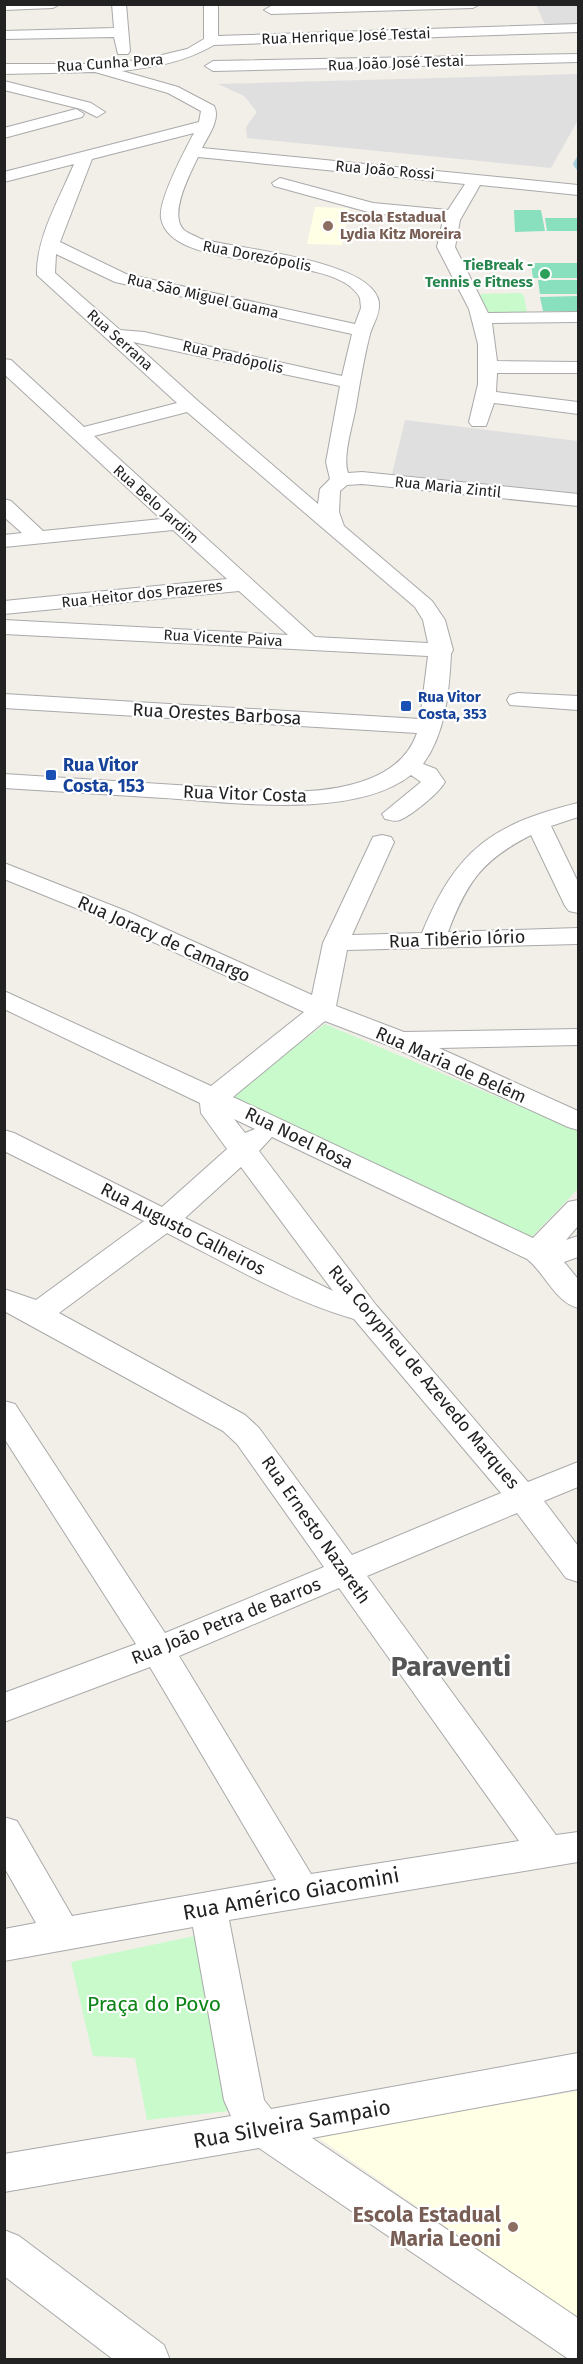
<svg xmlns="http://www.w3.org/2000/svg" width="583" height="2364" viewBox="0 0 583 2364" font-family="'Fira Sans',sans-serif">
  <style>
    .residential { fill: #e0dfdf }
    .education { fill: #ffffe5 }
    .park { fill: #c8facc }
    .pitch { fill: #88e0be }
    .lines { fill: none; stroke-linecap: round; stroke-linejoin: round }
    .stream { stroke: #aad3df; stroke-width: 4 }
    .minor-casing { stroke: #a9a9a9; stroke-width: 2 }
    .minor { fill: #fff; fill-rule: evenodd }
    .education-dot { fill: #8d6e63; stroke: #fff; stroke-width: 2 }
    .leisure-dot { fill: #2e9e5b; stroke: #fff; stroke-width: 2 }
    .transit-dot { fill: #1a4fb4; stroke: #fff; stroke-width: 2 }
    .labels { text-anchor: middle; stroke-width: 4.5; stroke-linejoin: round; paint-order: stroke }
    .far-street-label { font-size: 15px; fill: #222; stroke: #fff }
    .far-education-label { font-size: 15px; font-weight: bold; fill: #785e54; stroke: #fff; text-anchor: start }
    .far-leisure-label { font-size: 15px; font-weight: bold; fill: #27864d; stroke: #fff; text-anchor: end }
    .far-transit-label { font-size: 15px; font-weight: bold; fill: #164399; stroke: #fff; text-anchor: start }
    .street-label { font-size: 18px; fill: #222; stroke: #fff }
    .transit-label { font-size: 18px; font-weight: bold; fill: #164399; stroke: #fff; text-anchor: start }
    .near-street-label { font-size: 21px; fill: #222; stroke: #fff }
    .near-park-label { font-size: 21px; fill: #0c8416; stroke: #fff }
    .near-education-label { font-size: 21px; font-weight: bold; fill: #785e54; stroke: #fff; text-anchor: end }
    .near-district-label { font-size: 28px; font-weight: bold; fill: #555; stroke: #fff }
  </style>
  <rect width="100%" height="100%" fill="#f2efe9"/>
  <g class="residential">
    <polygon points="536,5 578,5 578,30 548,31"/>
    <polygon points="578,74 578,120 551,168 247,138 246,127 257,112 244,96 218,84"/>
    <polygon points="405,420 578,441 578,493 392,474"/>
  </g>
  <g class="education">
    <polygon points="315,207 349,208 342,245 307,244"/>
    <polygon points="578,2091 578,2319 316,2136"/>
  </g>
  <g class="park">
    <polygon points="521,293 524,296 527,312 490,313 480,301 481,294"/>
    <polygon points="325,1024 578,1131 578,1189 525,1244 227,1098"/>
    <polygon points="199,1935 238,2110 147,2120 135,2058 93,2056 71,1962"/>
  </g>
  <g class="pitch">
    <polygon points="514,210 541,210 545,231 515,232"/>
    <polygon points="545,218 578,218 578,231 547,231"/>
    <polygon points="531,263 578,263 578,278 533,278"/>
    <polygon points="538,280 578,280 578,294 540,294"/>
    <polygon points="578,296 578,311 543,311 540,297"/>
  </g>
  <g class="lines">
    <polyline class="stream" points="578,159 575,164 578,168"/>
    <defs>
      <g id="minor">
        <polygon points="4,4 60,4 53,8 4,10"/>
        <polygon points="112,4 126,4 130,51 128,54 118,54 114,37 4,39 4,31 114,28"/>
        <path d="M 204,4 L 218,4 L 218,36 L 578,24 L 578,32 L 214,45 C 185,62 155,67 122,71 L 178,87 L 214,106 C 221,119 208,136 202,148 L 578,185 L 578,195 L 480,185 L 460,220 L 455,247 L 488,313 L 578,312 L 578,322 L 492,323 L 497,361 L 578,362 L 578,373 L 497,373 L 496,392 L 578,402 L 578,414 L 494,403 L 486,426 L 472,426 L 469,422 L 478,384 L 478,344 L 469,309 L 437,247 L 443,220 L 372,213 L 274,186 L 272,183 L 280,178 L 373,203 L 448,210 L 465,184 L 198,157 C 190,174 168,215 184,230 C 189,234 196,236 201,239 C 237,249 375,260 379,303 C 380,314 373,324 370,334 C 364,357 360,382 356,406 C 353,424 342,457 348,473 L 362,472 L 578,494 L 578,506 L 362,484 L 347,485 L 340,491 L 339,512 L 344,526 L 432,601 L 445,620 L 453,650 L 451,654 C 449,691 446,733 423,764 L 436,769 L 445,782 C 439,793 412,815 400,820 C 395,822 391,820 385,819 L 382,814 L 421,782 L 411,775 C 353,820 233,802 164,798 C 111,795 58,791 4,788 L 4,774 C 67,778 130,782 192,786 C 249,789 315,800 369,779 C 392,770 409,756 417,733 L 4,708 L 4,694 L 420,719 L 428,656 L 4,634 L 4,620 L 288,635 L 239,591 L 4,614 L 4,601 L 227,579 L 173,530 L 4,547 L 4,535 L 22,533 L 4,517 L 4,499 L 11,501 L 43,531 L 161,519 L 4,374 L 4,359 L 11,360 L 84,427 L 177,403 L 37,275 C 36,237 60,198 74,164 L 4,182 L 4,172 L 199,122 L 201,111 L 168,93 L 95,72 L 4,74 L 4,64 L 83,64 L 141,60 L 187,49 L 204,39 ZM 194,133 C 185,150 158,200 161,218 C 171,276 336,249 360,298 L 361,308 L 355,324 L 126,274 L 60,242 L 92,159 ZM 56,254 L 115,282 L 352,334 L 342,376 L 144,332 L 120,330 L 55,273 ZM 133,342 L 340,386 L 326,462 L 330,479 L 320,489 L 318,504 L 198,401 ZM 187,412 L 415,607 L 423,620 L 428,643 L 315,637 L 94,436 Z"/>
        <polygon points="312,4 480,4 473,8 271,14 264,10 271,6"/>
        <polygon points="578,54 578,62 213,71 205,66 213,61"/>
        <polygon points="4,81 91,103 105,112 97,117 81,109 4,90"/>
        <polygon points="76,109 84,114 82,117 4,138 4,128"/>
        <polygon points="518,693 578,696 578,710 510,705 507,700 510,695"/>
        <path d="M 578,803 L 578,817 L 551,826 L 578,882 L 578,913 L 569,911 L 565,906 L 531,835 C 482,860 467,882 448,932 L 578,928 L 578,944 L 347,950 L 336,1006 L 404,1032 L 578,1029 L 578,1045 L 439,1048 L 578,1111 L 578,1130 L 568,1127 L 390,1046 L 325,1021 L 233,1097 L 533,1238 L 568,1202 L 578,1200 L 578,1226 L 566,1240 L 578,1236 L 578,1257 L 564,1262 L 578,1279 L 578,1308 C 555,1302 545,1273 527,1259 L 272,1137 L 259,1151 L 376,1305 L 528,1482 L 578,1462 L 578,1487 L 544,1501 L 578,1546 L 578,1582 L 566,1578 L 517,1513 L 367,1576 L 556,1835 L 578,1832 L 578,1862 L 229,1920 L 264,2100 L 271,2109 L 578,2053 L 578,2089 L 312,2138 L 578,2318 L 578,2360 L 570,2360 L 259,2148 L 4,2192 L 4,2154 L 231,2116 L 224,2100 L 193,1927 L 4,1961 L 4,1929 L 36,1923 L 4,1867 L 4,1817 L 17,1821 L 72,1916 L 276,1880 L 150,1667 L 4,1722 L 4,1693 L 136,1644 L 4,1438 L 4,1401 L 15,1404 L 165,1633 L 324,1567 L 237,1444 L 223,1431 L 4,1311 L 4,1289 L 36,1300 L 144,1221 L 4,1151 L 4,1130 L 14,1133 L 162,1207 L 227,1149 L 201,1113 L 200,1103 L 4,1009 L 4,991 L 211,1086 L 304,1012 L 108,921 L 4,879 L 4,863 L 126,911 L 312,995 L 323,943 L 373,837 L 382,835 L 391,837 L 394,842 L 352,935 L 422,933 C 456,850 492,824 578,803 ZM 234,1119 L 255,1129 L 245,1133 ZM 241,1167 L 333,1291 L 185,1218 ZM 167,1233 C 228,1264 288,1300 354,1319 L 501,1493 L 352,1555 L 259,1428 L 245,1415 L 59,1313 ZM 339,1588 L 519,1841 L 311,1874 L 179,1656 Z"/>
        <polygon points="4,2230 19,2236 164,2345 170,2360 114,2360 4,2276"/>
      </g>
    </defs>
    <use href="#minor" class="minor-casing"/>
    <use href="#minor" class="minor"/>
  </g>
  <g class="education-dot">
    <circle cx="328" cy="226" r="6"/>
    <circle cx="513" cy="2227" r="6"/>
  </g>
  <circle class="leisure-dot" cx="545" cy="274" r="6"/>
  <g class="transit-dot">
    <rect x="400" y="700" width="12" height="12" rx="3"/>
    <rect x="45" y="769" width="12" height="12" rx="3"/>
  </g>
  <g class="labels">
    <g class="far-street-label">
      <text transform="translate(346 36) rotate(-2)" y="5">Rua Henrique José Testai</text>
      <text transform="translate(110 63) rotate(-4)" y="5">Rua Cunha Pora</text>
      <text transform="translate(396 63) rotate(-2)" y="5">Rua João José Testai</text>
      <text transform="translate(385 170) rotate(5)" y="5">Rua João Rossi</text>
      <text transform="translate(257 256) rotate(11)" y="5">Rua Dorezópolis</text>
      <text transform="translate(203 296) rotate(13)" y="5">Rua São Miguel Guama</text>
      <text transform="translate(120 340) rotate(42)" y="5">Rua Serrana</text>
      <text transform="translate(233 357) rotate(13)" y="5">Rua Pradópolis</text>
      <text transform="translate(448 487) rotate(6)" y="5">Rua Maria Zintil</text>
      <text transform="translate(156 504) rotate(42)" y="5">Rua Belo Jardim</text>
      <text transform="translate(142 594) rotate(-6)" y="5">Rua Heitor dos Prazeres</text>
      <text transform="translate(223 638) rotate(3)" y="5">Rua Vicente Paiva</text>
    </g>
    <g class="far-education-label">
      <text x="340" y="222">Escola Estadual<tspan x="340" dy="17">Lydia Kitz Moreira</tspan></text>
    </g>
    <g class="far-leisure-label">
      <text x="533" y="270">TieBreak -<tspan x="533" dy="17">Tennis e Fitness</tspan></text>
    </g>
    <g class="far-transit-label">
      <text x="418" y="702">Rua Vitor<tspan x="418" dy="17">Costa, 353</tspan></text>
    </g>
    <g class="street-label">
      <text transform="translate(217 714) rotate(3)" y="6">Rua Orestes Barbosa</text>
      <text transform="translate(245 794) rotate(2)" y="6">Rua Vitor Costa</text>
      <text transform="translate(164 939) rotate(24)" y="6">Rua Joracy de Camargo</text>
      <text transform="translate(457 939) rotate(-2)" y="6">Rua Tibério Iório</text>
      <text transform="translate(451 1065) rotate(24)" y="6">Rua Maria de Belém</text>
      <text transform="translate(299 1138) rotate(26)" y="6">Rua Noel Rosa</text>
      <text transform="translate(183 1229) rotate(27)" y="6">Rua Augusto Calheiros</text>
      <text transform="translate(424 1377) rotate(50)" y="6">Rua Corypheu de Azevedo Marques</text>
      <text transform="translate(316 1530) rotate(55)" y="6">Rua Ernesto Nazareth</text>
      <text transform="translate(226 1621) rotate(-22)" y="6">Rua João Petra de Barros</text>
    </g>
    <g class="transit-label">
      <text x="63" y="771">Rua Vitor<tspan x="63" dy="21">Costa, 153</tspan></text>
    </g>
    <g class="near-street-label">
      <text transform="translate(291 1894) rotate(-10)" y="7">Rua Américo Giacomini</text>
      <text transform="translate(292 2124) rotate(-10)" y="7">Rua Silveira Sampaio</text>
    </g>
    <g class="near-park-label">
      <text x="154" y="2011">Praça do Povo</text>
    </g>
    <g class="near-education-label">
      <text x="501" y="2222">Escola Estadual<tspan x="501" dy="24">Maria Leoni</tspan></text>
    </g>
    <g class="near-district-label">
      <text x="451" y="1676">Paraventi</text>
    </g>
  </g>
  <rect width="583" height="2364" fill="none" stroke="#222222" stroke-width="12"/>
</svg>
